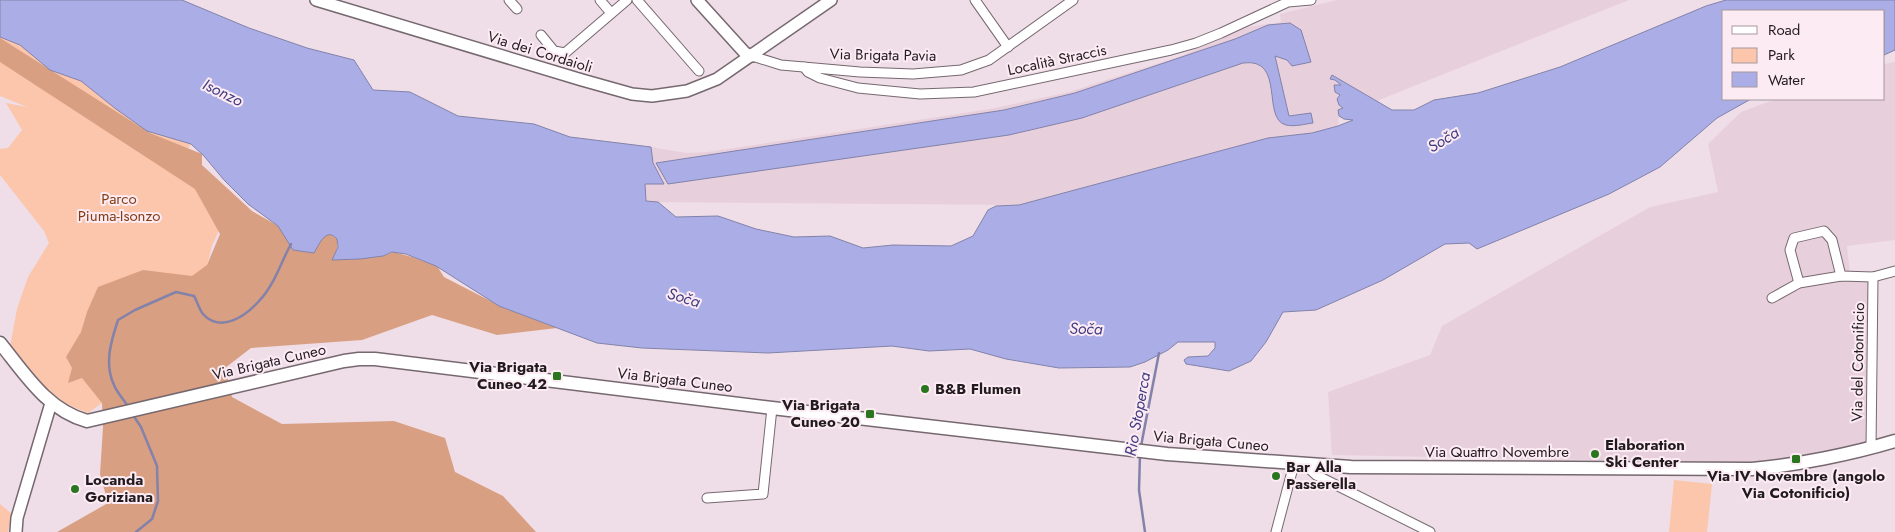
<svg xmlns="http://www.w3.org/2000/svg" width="1895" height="532" viewBox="0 0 1895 532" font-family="Jost,sans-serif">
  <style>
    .built { fill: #e8cfdc }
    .green { fill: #fbc6ac }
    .forest { fill: #d99f82 }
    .water { fill: #abaee6; stroke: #8282aa }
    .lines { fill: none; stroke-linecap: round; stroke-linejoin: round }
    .stream { stroke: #8282aa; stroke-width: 2.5 }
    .minor-casing { stroke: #76686f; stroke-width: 11 }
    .tertiary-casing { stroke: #76686f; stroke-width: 14 }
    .secondary-casing { stroke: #76686f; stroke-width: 15 }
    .minor { stroke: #fff; stroke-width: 9 }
    .tertiary { stroke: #fff; stroke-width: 11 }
    .secondary { stroke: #fff; stroke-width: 12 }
    .poi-dot { fill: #29761e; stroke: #fdebf4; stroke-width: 2 }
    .labels { text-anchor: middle; stroke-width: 4; stroke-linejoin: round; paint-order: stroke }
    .street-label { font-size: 15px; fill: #211b1e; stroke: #fdebf4 }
    .park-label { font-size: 15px; fill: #843d13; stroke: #fdebf4 }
    .poi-label { font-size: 15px; font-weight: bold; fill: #211b1e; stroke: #fdebf4; text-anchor: start }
    .water-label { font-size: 16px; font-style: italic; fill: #3f3d80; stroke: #fdebf4 }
  </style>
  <rect width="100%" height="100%" fill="#efdee7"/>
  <g class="built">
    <polygon points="1337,0 1629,0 1339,116 1338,126 1312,133 1268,138 1019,205 646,202 645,183 664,184 653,163 651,147 686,153 708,152 990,109 1069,92 1181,56 1248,27 1281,22 1280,14"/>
    <polygon points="1895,62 1895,240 1847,246 1850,273 1870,273 1870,444 1753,463 1332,455 1328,392 1430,355 1442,326 1650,207 1718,192 1708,144 1741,112 1776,99 1884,99 1884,64"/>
  </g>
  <g class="green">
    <polygon points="0,37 20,45 50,70 81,80 116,109 147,131 191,144 187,151 219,230 212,246 204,277 95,373 102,403 88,413 66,404 43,386 10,347 17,309 28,277 49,243 44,231 0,175 0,149 8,148 22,130 6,103 27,107 0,96"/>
    <polygon points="1674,480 1712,484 1707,532 1669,532"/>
    <polygon points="0,504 12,514 8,532 0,532"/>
  </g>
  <polygon class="forest" points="0,38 150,133 202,154 202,165 252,211 280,227 293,250 314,253 324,235 330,234 337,239 337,248 333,260 360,259 383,256 394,252 412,257 437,266 444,277 504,308 557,328 497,335 432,315 362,340 251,348 225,368 232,397 282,424 394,421 445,438 455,472 503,496 536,532 57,532 108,503 100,474 103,427 102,403 82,378 68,383 72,368 66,357 81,332 87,312 98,287 143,270 192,276 207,265 220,234 195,189 0,62"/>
  <g class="water">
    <path d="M 0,0 L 182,0 L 249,28 L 307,48 L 354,60 L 373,90 L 410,92 L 458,116 L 534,124 L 570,137 L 651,147 L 653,163 L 664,184 L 645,184 L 646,201 L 658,202 L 676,217 L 718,216 L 756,229 L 794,237 L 830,236 L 863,248 L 893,245 L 951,246 L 973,236 L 988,210 L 996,206 L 1019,205 L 1268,138 L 1312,133 L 1338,126 L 1353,120 L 1344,119 L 1339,116 L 1338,110 L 1343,108 L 1339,105 L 1337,99 L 1340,95 L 1335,92 L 1334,85 L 1341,85 L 1335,80 L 1330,79 L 1332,75 L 1392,110 L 1414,110 L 1434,100 L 1478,93 L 1560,67 L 1706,6 L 1726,0 L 1895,0 L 1895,50 L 1884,55 L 1884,11 L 1724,11 L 1724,99 L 1751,99 L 1717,118 L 1660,167 L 1609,194 L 1477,249 L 1469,243 L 1445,244 L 1383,280 L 1316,310 L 1283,312 L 1266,342 L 1251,361 L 1229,371 L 1186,364 L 1184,360 L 1188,357 L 1208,356 L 1215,348 L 1215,342 L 1178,342 L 1168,350 L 1145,362 L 1130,367 L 1059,368 L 1006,359 L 970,349 L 929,351 L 892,346 L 768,353 L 642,348 L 597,343 L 499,306 L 436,266 L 406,254 L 392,252 L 383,256 L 360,259 L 332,260 L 338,247 L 337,239 C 326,227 320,243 314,253 L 293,250 L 278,226 L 248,204 L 224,180 L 204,156 L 191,144 L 147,131 L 116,109 L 81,81 L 50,70 L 20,45 L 0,37 Z"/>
    <path d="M 1290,23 L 1301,30 L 1311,62 L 1292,66 L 1287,60 L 1275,56 L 1289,116 L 1311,113 L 1313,123 C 1305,124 1295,127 1286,125 C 1261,119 1286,57 1243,63 L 1082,118 L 1009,135 L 668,184 L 656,163 L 1004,110 L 1075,93 L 1235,39 L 1268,25 Z"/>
  </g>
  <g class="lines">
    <g class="stream">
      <path d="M 129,408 C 125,401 117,393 114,385 C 104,364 111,341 118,320 L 135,310 L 176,292 L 194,296 C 197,301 199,309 203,314 C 220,333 245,317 259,301 C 274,286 281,262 291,244"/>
      <polyline points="133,415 141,427 157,466 158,501 152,519 136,532"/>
      <polyline points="1141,446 1159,353"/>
      <polyline points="1140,454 1139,490 1145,532"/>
    </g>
    <defs>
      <g id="minor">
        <polyline points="509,0 517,9"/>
        <polyline points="600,0 611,13"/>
        <polyline points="637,0 699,71"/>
        <polyline points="975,0 1008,47"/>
        <polyline points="541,35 554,51 565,53 627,0"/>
        <polyline points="752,56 781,65 860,72 913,74 961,70 989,60 1073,0"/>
        <polyline points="804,67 808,72 820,78 858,88 920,94 974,92 1171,50 1196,43 1221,33 1288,2 1311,0"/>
        <polyline points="1799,283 1790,250 1794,238 1824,231 1832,240 1841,276"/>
        <polyline points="1772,298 1799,283 1841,276 1873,277 1895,271"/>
        <polyline points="1871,448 1873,277"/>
        <polyline points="1305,465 1316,475 1430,532"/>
        <polyline points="707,498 763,494 772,408"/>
        <polyline points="1276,532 1294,464"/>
      </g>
      <g id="tertiary">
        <polyline points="316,0 582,80 632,94 652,96 687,91 717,79 831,0"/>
        <polyline points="697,0 745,53 752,56"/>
        <polyline points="16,532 17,518 51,403"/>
      </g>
      <path id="secondary" d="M 0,343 C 25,374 47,410 87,421 L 344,361 L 359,359 L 375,359 L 772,408 L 1167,454 L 1351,467 L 1752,469 C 1797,465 1852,454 1895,441"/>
    </defs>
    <use href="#minor" class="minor-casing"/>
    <use href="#tertiary" class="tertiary-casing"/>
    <use href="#secondary" class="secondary-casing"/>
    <use href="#minor" class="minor"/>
    <use href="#tertiary" class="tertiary"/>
    <use href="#secondary" class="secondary"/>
  </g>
  <g class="poi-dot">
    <rect x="552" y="371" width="10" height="10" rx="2.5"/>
    <circle cx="925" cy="389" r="5"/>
    <rect x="865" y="409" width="10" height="10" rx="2.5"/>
    <circle cx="1595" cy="454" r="5"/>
    <rect x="1791" y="454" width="10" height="10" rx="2.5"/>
    <circle cx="1276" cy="476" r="5"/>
    <circle cx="75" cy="489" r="5"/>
  </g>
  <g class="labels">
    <g class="street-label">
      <text transform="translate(540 52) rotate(17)" y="5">Via dei Cordaioli</text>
      <text transform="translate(883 55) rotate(1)" y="5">Via Brigata Pavia</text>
      <text transform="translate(1057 60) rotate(-12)" y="5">Località Straccis</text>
      <text transform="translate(269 362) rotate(-13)" y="5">Via Brigata Cuneo</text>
      <text transform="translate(1858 362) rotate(-89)" y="5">Via del Cotonificio</text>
      <text transform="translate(675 380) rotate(7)" y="5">Via Brigata Cuneo</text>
      <text transform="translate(1211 441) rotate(5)" y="5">Via Brigata Cuneo</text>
      <text x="1497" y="457">Via Quattro Novembre</text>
    </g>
    <g class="park-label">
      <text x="119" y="204">Parco<tspan x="119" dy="17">Piuma-Isonzo</tspan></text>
    </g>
    <g class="poi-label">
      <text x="547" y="372" text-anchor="end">Via Brigata<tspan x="547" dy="17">Cuneo 42</tspan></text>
      <text x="935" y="394">B&amp;B Flumen</text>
      <text x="860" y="410" text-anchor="end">Via Brigata<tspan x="860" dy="17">Cuneo 20</tspan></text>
      <text x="1605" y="450">Elaboration<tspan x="1605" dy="17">Ski Center</tspan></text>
      <text x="1286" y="472">Bar Alla<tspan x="1286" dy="17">Passerella</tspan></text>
      <text x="1796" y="481" text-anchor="middle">Via IV Novembre (angolo<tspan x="1796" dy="17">Via Cotonificio)</tspan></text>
      <text x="85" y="485">Locanda<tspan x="85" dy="17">Goriziana</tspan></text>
    </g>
    <g class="water-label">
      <text transform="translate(223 92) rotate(26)" y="6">Isonzo</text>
      <text transform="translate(1443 139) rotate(-32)" y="6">Soča</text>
      <text transform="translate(684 297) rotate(17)" y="6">Soča</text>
      <text transform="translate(1086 328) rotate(1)" y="6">Soča</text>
      <text transform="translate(1137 414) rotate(-80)" y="6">Rio Stoperca</text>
    </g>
  </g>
  <rect x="1722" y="10" width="162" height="90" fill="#fdebf4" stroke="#a5989e"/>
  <rect x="1732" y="26" width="25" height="8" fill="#ffffff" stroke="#a5989e"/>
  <text x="1768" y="35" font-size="15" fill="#211b1e">Road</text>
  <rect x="1732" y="48" width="25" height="15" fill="#fbc6ac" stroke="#a5989e"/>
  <text x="1768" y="60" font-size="15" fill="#211b1e">Park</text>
  <rect x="1732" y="72" width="25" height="15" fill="#abaee6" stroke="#a5989e"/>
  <text x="1768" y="85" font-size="15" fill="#211b1e">Water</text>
</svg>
